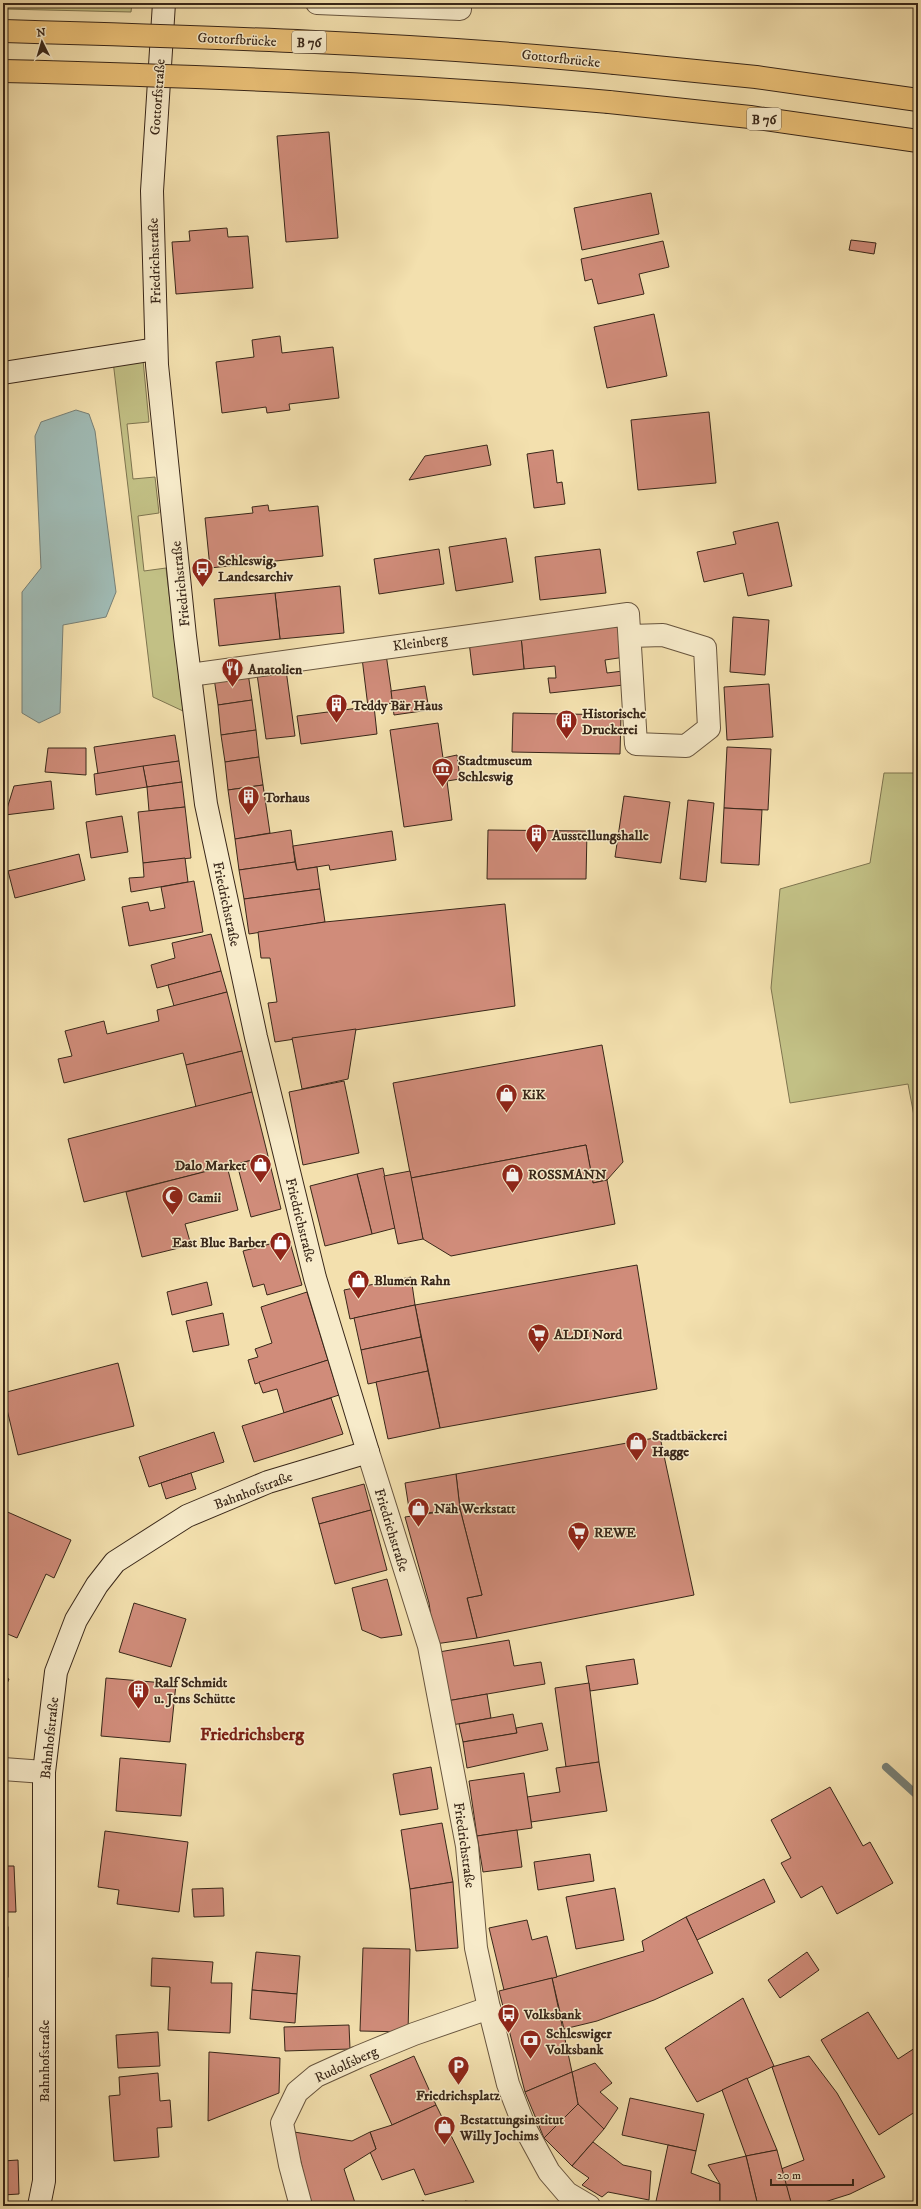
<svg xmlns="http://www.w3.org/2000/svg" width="921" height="2209" viewBox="0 0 921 2209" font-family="'IM FELL DW Pica',serif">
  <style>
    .green { fill: #c2c085; stroke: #7e744f }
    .water { fill: #a0bbb5; stroke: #778077 }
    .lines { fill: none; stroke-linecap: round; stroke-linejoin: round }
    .stream { stroke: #778077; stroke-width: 8 }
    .building { fill: #d08c7a; stroke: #392719 }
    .street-casing { stroke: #68553e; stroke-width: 24 }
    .secondary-casing { stroke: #392719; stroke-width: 24 }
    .highway-casing { stroke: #392719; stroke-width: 24 }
    .street { stroke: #f7ebca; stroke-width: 22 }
    .secondary { stroke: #f7ebca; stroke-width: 22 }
    .highway { stroke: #eac077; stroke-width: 22 }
    .highway-bridge-casing { stroke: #392719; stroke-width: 24; stroke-linecap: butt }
    .highway-bridge { stroke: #eac077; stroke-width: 22 }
    .labels { text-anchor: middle; stroke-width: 3; stroke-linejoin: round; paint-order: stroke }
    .shield { fill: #f7ebca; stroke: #72624e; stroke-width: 1 }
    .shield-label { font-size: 13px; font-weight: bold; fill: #392719 }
    .street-label { font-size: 14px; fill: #392719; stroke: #f7ebca }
    .poi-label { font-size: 14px; font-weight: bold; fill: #392719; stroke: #f7ebca; text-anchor: start }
    .district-label { font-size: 18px; font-weight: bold; fill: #7a1f14; stroke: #f7ebca }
  </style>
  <rect width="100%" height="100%" fill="#f3e0ae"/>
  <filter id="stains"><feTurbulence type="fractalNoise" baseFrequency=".005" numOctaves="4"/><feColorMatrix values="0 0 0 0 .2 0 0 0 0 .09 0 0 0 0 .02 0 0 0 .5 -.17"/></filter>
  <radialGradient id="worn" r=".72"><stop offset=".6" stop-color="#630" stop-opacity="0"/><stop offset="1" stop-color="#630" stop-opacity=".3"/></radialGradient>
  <g class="green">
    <polygon points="3,3 132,3 131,12 3,9"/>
    <polygon points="143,360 149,422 127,424 133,479 155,477 159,513 138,516 144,571 166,568 183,711 153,697 113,361"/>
    <polygon points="884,773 918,773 918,1137 908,1084 790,1103 771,988 780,889 870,863"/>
  </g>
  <polygon class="water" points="76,410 89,414 95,431 116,592 106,617 63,625 60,713 39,723 22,713 22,592 41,568 35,436 41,422"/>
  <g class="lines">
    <polyline class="stream" points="886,1767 918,1796"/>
  </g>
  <g class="building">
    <polygon points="329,132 338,238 286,242 277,136"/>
    <polygon points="651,193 659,234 582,250 574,208"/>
    <polygon points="227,228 228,237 248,236 253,288 176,294 172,242 190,241 189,231"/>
    <polygon points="851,240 876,243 874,254 849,250"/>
    <polygon points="663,241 669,267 639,274 644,294 598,304 592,279 585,281 581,259"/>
    <polygon points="654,314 667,376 607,388 594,327"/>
    <polygon points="280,336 282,353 333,347 339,398 289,404 290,410 267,413 266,407 222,413 216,362 254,357 252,340"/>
    <polygon points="709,412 716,483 638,490 631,420"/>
    <polygon points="487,445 491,465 409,480 425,456"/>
    <polygon points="553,450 557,483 562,482 565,504 534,508 527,454"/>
    <polygon points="268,505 269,511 318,506 323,556 210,568 205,518 253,513 252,507"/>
    <polygon points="778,522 792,586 748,596 743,573 704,582 697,552 736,544 733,532"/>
    <polygon points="506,538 513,582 456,591 449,547"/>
    <polygon points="439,549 444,584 379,594 374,559"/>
    <polygon points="600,549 606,593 540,600 535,557"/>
    <polygon points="340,586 344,633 280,639 275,593"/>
    <polygon points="275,593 280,639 219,646 214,599"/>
    <polygon points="733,617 769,620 765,675 730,672"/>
    <polygon points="622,625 625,657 605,660 607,673 623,671 624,685 550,693 548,678 556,678 555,666 524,669 521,636"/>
    <polygon points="521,636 524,669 473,675 469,642"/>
    <polygon points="386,654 393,703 368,707 362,658"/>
    <polygon points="286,670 295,736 266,739 257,674"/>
    <polygon points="248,673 252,700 218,705 214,678"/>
    <polygon points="769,684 773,737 727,740 724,687"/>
    <polygon points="425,686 429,710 394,715 391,691"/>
    <polygon points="252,700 256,730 221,735 218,705"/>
    <polygon points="374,706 377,734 301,744 297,716"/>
    <polygon points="513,713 621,715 620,754 512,752"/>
    <polygon points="438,723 443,758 457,755 460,779 447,781 452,820 404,827 390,730"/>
    <polygon points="256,730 259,757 225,762 221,735"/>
    <polygon points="175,735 179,761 98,774 94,747"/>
    <polygon points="727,747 771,749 768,810 724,808"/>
    <polygon points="48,748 86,748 86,775 45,772"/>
    <polygon points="259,757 263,785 228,790 225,762"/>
    <polygon points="179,761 182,782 147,787 143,766"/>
    <polygon points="143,766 147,787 96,795 94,774"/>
    <polygon points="51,781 54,809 5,815 14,786"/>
    <polygon points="182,782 185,807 149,811 147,787"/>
    <polygon points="263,785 270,833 235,839 228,790"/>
    <polygon points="624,796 670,802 661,863 615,857"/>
    <polygon points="688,800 714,803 706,882 680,879"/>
    <polygon points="185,807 191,858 143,863 138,812"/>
    <polygon points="724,808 762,810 759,865 721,863"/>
    <polygon points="122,816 128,852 91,858 86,822"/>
    <polygon points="291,830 295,862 239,870 235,839"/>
    <polygon points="488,830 587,831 586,879 487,879"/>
    <polygon points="392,831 396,860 330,870 329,865 297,870 293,846"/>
    <polygon points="79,854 85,880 15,898 8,871"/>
    <polygon points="185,858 188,882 131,892 129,878 144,877 143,863"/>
    <polygon points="295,862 297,870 317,867 320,889 244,899 239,870"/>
    <polygon points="194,881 203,932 129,946 122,907 148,902 150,911 165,908 161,887"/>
    <polygon points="320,889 325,922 249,934 244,899"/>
    <polygon points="505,904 515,1006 275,1042 268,1003 277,1002 270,958 261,958 258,932 325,922"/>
    <polygon points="211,934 221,971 157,988 151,965 175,958 172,943"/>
    <polygon points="221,971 227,992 174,1006 168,985"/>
    <polygon points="227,992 242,1051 186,1065 183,1053 64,1083 58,1059 72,1056 65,1031 104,1021 107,1034 159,1021 157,1010"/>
    <polygon points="356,1029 348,1079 302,1089 292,1038"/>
    <polygon points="602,1045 623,1162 607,1180 593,1183 586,1145 411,1178 393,1083"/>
    <polygon points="242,1051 252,1092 196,1107 186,1065"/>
    <polygon points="344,1081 359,1153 303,1165 289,1092"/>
    <polygon points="252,1092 268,1156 84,1202 68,1139"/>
    <polygon points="586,1145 593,1183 607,1180 615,1224 451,1256 423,1239 411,1178"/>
    <polygon points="268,1156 281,1209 251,1217 237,1164"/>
    <polygon points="227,1166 238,1210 185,1224 191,1245 142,1257 126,1192"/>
    <polygon points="383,1168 395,1228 372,1234 357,1174"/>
    <polygon points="410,1171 423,1239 398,1244 384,1176"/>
    <polygon points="357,1174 372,1234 325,1246 310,1186"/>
    <polygon points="289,1239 302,1285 267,1295 264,1284 253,1287 243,1251"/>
    <polygon points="637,1265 657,1389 440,1428 415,1305"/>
    <polygon points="411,1277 415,1305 350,1319 344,1290"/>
    <polygon points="207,1282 212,1305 172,1315 167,1292"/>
    <polygon points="307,1292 328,1360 255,1384 248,1360 258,1357 255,1349 272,1343 261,1307"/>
    <polygon points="415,1305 421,1337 361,1350 354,1318"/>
    <polygon points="223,1313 229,1345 193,1352 186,1321"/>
    <polygon points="421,1337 428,1371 368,1384 361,1350"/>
    <polygon points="328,1360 339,1395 284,1413 277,1389 263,1393 259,1382"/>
    <polygon points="118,1363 134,1426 18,1455 3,1393"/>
    <polygon points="428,1371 440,1428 388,1439 376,1382"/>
    <polygon points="331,1398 343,1434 254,1462 242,1426"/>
    <polygon points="214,1432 224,1462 149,1487 139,1457"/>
    <polygon points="660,1437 694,1595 477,1638 467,1598 482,1595 460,1509 456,1474"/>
    <polygon points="191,1473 196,1489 166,1499 161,1483"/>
    <polygon points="456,1474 460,1509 410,1515 405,1483"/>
    <polygon points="364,1484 371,1510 319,1524 312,1498"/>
    <polygon points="460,1509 482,1595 467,1598 477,1638 435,1644 429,1603 405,1517"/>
    <polygon points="3,1510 71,1540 54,1578 46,1574 17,1638 3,1632"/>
    <polygon points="371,1510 387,1570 335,1584 319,1524"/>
    <polygon points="387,1579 402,1635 381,1638 362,1630 352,1588"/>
    <polygon points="134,1603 186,1619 171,1667 119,1652"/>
    <polygon points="509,1640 514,1666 541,1662 545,1684 447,1701 439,1652"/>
    <polygon points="634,1659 638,1684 590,1691 586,1666"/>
    <polygon points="3,1677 9,1679 3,1693"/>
    <polygon points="106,1678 176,1684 170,1742 101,1736"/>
    <polygon points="589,1683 599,1762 566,1767 555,1688"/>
    <polygon points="487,1694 491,1718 452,1725 447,1701"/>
    <polygon points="513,1714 517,1733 463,1742 459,1724"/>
    <polygon points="542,1723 548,1750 467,1768 463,1742 517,1733 516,1728"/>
    <polygon points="120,1758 186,1764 181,1816 116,1811"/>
    <polygon points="599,1762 607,1811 531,1822 527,1797 560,1792 556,1768"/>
    <polygon points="431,1767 438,1809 400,1815 393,1774"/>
    <polygon points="524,1773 532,1828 477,1836 469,1781"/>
    <polygon points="830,1787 863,1846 870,1842 893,1883 837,1914 822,1886 801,1898 781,1863 791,1858 771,1820"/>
    <polygon points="442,1823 453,1882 410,1889 401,1830"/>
    <polygon points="517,1830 522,1867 483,1872 477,1836"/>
    <polygon points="105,1831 188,1842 179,1912 117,1904 119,1890 98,1887"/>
    <polygon points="590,1854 594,1881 538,1890 534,1862"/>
    <polygon points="3,1866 14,1866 16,1912 3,1912"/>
    <polygon points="764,1879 775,1902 697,1940 686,1917"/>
    <polygon points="453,1882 458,1948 416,1951 410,1889"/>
    <polygon points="223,1888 224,1916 194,1917 192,1889"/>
    <polygon points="615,1888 624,1940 576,1949 566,1897"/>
    <polygon points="686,1917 713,1973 654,2000 597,2021 564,2029 552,1978 644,1951 642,1941"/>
    <polygon points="527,1920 532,1940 547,1936 557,1977 504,1990 489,1928"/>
    <rect x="3" y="1927" width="5" height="50"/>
    <polygon points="363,1948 410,1949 408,2032 360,2031"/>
    <polygon points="256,1952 300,1956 297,1994 252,1990"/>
    <polygon points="807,1952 819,1970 780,1998 768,1980"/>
    <polygon points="152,1958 213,1962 211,1983 232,1983 230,2033 168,2030 170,1987 151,1986"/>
    <polygon points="552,1978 572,2072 525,2092 499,1991"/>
    <polygon points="252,1990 297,1994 295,2023 250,2019"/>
    <polygon points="743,1998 774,2066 697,2102 665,2048"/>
    <polygon points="868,2012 898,2059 918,2046 918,2110 879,2135 821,2040"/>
    <polygon points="349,2025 350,2049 285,2051 284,2027"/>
    <polygon points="158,2032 160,2066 118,2068 116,2035"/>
    <polygon points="209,2052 280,2058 279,2093 208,2121"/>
    <polygon points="414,2056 436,2105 392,2125 370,2075"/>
    <polygon points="809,2056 837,2093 885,2177 850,2194 812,2206 792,2206 781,2169 804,2160 772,2067"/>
    <polygon points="595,2063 612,2083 600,2092 618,2108 604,2129 578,2104 572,2072"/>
    <polygon points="572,2072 578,2104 544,2138 525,2092"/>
    <polygon points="158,2073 160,2101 170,2100 172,2127 157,2128 159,2157 114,2161 109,2096 120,2095 119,2077"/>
    <polygon points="747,2078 777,2150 746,2156 722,2090"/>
    <polygon points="630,2098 704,2114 696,2151 622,2135"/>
    <polygon points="578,2104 604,2129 572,2166 544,2138"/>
    <polygon points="436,2105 474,2182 425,2195 414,2169 382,2180 370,2152 376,2149 370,2132 392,2125"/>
    <polygon points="294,2132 352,2141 370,2132 376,2149 344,2169 356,2206 311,2206"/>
    <polygon points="593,2142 623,2165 651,2171 649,2200 608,2192 602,2197 582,2185 589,2178 572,2166"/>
    <polygon points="668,2145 696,2151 691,2173 720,2184 720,2206 655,2206"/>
    <polygon points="777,2150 792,2206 758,2206 746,2156"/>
    <polygon points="746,2156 758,2206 720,2206 720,2184 708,2165"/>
    <polygon points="18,2160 19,2194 3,2195 3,2161"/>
    <polygon points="423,2200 428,2206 415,2206"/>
    <polygon points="465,2201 497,2206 465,2206"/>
    <polygon points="64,2202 86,2206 64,2206"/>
  </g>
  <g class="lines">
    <defs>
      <g id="street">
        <polyline points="317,3 460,9 460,3"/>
        <polyline points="190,675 628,614 636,744 686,746 709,728 705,648 663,635 630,636"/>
        <polyline points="368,1452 429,1646 467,1846 476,1948 489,2008 508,2084 525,2128 549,2172 567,2193 589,2206"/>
        <polyline points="3,1769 44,1772"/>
        <polyline points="301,2206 290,2165 282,2123 297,2092 316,2076 358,2057 414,2034 489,2008"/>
      </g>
      <g id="secondary">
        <polyline points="3,373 156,349"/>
        <polyline points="39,2206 44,2181 44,1772 56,1672 76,1620 97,1585 115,1562 187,1516 268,1482 368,1452 315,1278 256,1037 206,804 185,636 157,365 152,191 164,3"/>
      </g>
      <g id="highway">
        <polyline points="615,63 756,77 918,100"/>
        <polyline points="609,102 750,117 918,141"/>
      </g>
    </defs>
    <use href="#street" class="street-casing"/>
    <use href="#secondary" class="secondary-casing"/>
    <use href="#highway" class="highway-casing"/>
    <use href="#street" class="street"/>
    <use href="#secondary" class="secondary"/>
    <use href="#highway" class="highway"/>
    <defs>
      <g id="highway-bridge">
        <path d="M 3,31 C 207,37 412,43 615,63"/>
        <path d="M 3,71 C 205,76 407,84 609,102"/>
      </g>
    </defs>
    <use href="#highway-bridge" class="highway-bridge-casing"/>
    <use href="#highway-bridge" class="highway-bridge"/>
  </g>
  <defs>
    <symbol id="bus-pin" viewBox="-11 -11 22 30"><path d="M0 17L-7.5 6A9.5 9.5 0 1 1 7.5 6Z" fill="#8f2418" stroke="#f7ebca"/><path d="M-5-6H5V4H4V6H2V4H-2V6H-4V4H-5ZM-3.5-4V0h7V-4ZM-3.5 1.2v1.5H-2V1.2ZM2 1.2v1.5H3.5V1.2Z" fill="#fff"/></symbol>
    <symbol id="restaurant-pin" viewBox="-11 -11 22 30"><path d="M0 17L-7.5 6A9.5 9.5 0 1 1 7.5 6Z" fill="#8f2418" stroke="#f7ebca"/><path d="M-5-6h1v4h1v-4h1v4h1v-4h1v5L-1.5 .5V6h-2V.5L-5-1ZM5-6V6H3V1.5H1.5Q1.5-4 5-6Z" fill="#fff"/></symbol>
    <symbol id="building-pin" viewBox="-11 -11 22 30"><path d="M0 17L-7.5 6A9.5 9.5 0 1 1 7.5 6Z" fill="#8f2418" stroke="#f7ebca"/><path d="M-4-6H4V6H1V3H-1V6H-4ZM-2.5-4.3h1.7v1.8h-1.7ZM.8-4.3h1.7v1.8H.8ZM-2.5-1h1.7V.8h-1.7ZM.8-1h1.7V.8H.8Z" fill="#fff"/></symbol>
    <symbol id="museum-pin" viewBox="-11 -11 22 30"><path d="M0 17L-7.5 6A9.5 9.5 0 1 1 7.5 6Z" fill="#8f2418" stroke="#f7ebca"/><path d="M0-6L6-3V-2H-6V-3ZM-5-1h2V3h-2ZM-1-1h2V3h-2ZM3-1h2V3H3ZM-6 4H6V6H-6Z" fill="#fff"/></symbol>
    <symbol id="shop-pin" viewBox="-11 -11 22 30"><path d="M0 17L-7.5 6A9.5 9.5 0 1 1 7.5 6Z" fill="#8f2418" stroke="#f7ebca"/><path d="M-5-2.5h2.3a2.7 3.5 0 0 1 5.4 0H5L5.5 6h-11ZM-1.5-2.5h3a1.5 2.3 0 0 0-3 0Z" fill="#fff"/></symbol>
    <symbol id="mosque-pin" viewBox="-11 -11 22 30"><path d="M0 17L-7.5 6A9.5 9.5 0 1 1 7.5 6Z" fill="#8f2418" stroke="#f7ebca"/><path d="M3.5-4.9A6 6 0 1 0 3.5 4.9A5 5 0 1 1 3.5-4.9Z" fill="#fff"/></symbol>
    <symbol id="supermarket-pin" viewBox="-11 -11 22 30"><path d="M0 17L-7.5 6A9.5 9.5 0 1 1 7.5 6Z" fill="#8f2418" stroke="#f7ebca"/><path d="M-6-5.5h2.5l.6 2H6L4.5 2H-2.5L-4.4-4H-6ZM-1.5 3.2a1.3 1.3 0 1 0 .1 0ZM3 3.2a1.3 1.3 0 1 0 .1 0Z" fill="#fff"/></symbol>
    <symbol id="bank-pin" viewBox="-11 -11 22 30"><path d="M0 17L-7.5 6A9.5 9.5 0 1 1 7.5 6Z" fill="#8f2418" stroke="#f7ebca"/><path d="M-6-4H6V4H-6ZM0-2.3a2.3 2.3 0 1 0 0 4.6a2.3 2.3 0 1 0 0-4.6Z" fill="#fff"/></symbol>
    <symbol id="parking-pin" viewBox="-11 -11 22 30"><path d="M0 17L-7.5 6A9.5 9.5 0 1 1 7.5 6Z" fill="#8f2418" stroke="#f7ebca"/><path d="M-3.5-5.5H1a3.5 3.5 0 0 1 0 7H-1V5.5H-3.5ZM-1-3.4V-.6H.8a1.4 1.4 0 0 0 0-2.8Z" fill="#fff"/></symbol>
  </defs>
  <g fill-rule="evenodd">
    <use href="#bus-pin" x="190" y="556" width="25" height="34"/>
    <use href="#restaurant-pin" x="220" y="656" width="25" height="34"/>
    <use href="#building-pin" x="324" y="692" width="25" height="34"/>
    <use href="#building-pin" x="554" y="708" width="25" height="34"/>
    <use href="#museum-pin" x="430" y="756" width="25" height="34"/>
    <use href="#building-pin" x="236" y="784" width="25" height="34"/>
    <use href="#building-pin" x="524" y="822" width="25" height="34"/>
    <use href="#shop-pin" x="494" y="1082" width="25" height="34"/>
    <use href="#shop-pin" x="248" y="1152" width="25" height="34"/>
    <use href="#shop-pin" x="500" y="1162" width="25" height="34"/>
    <use href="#mosque-pin" x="160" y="1184" width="25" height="34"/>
    <use href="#shop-pin" x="268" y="1230" width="25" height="34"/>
    <use href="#shop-pin" x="346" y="1268" width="25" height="34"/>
    <use href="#supermarket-pin" x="526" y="1322" width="25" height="34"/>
    <use href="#shop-pin" x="624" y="1430" width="25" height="34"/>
    <use href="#shop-pin" x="406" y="1496" width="25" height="34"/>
    <use href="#supermarket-pin" x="566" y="1520" width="25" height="34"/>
    <use href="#building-pin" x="126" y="1678" width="25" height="34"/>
    <use href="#bus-pin" x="496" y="2002" width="25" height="34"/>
    <use href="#bank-pin" x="518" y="2028" width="25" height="34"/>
    <use href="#parking-pin" x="446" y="2054" width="25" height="34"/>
    <use href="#shop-pin" x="432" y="2114" width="25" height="34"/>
  </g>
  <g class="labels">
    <g class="shield">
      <rect x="292" y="31" width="34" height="22" rx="3"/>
      <rect x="747" y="108" width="34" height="22" rx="3"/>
    </g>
    <g class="shield-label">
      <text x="309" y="47">B 76</text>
      <text x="764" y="124">B 76</text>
    </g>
    <g class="street-label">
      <text transform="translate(237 39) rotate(3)" y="5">Gottorfbrücke</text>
      <text transform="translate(561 58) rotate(6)" y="5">Gottorfbrücke</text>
      <text transform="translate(157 97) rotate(-86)" y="5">Gottorfstraße</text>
      <text transform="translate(154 261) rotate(-92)" y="5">Friedrichstraße</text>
      <text transform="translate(180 584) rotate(-96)" y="5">Friedrichstraße</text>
      <text transform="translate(420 642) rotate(-8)" y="5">Kleinberg</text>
      <text transform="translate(227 904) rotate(78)" y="5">Friedrichstraße</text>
      <text transform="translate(301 1220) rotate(76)" y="5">Friedrichstraße</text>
      <text transform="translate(253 1490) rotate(-21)" y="5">Bahnhofstraße</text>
      <text transform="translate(392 1530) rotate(73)" y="5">Friedrichstraße</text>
      <text transform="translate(49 1738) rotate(-84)" y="5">Bahnhofstraße</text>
      <text transform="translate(465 1845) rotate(82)" y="5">Friedrichstraße</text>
      <text transform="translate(44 2061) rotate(-90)" y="5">Bahnhofstraße</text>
      <text transform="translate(346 2064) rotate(-25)" y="5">Rudolfsberg</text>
    </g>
    <g class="poi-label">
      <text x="218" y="565">Schleswig,<tspan x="218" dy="16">Landesarchiv</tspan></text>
      <text x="248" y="674">Anatolien</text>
      <text x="352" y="710">Teddy Bär Haus</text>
      <text x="582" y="718">Historische<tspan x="582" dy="16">Druckerei</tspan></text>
      <text x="458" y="765">Stadtmuseum<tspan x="458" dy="16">Schleswig</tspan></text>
      <text x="264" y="802">Torhaus</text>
      <text x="552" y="840">Ausstellungshalle</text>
      <text x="522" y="1099">KiK</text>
      <text x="246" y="1170" text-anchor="end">Dalo Market</text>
      <text x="528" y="1179">ROSSMANN</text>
      <text x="188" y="1202">Camii</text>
      <text x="266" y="1247" text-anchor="end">East Blue Barber</text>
      <text x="374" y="1285">Blumen Rahn</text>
      <text x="554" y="1339">ALDI Nord</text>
      <text x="652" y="1440">Stadtbäckerei<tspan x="652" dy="16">Hagge</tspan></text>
      <text x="434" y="1513">Näh Werkstatt</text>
      <text x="594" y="1537">REWE</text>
      <text x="154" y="1687">Ralf Schmidt<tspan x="154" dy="16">u. Jens Schütte</tspan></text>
      <text x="524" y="2019">Volksbank</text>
      <text x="546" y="2038">Schleswiger<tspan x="546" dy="16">Volksbank</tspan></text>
      <text x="458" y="2100" text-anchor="middle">Friedrichsplatz</text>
      <text x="460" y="2124">Bestattungsinstitut<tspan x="460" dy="16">Willy Jochims</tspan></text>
    </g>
    <g class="district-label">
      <text x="252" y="1740">Friedrichsberg</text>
    </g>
  </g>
  <rect width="921" height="2209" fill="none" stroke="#f3e0ae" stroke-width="16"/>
  <rect x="4" y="4" width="913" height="2201" fill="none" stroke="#392719" stroke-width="2"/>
  <rect x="8" y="8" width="905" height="2193" fill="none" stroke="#392719"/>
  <g transform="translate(42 42) rotate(355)" stroke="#f7ebca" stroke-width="3" paint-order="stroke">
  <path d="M0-3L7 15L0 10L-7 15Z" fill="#392719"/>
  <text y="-6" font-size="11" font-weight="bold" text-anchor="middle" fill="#392719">N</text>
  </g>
  <path d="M771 2179v6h82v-6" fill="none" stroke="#392719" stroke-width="2"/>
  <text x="777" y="2179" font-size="12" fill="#392719" stroke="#f7ebca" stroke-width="3" paint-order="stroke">20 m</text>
  <rect width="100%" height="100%" filter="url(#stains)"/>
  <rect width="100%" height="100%" fill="url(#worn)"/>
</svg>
